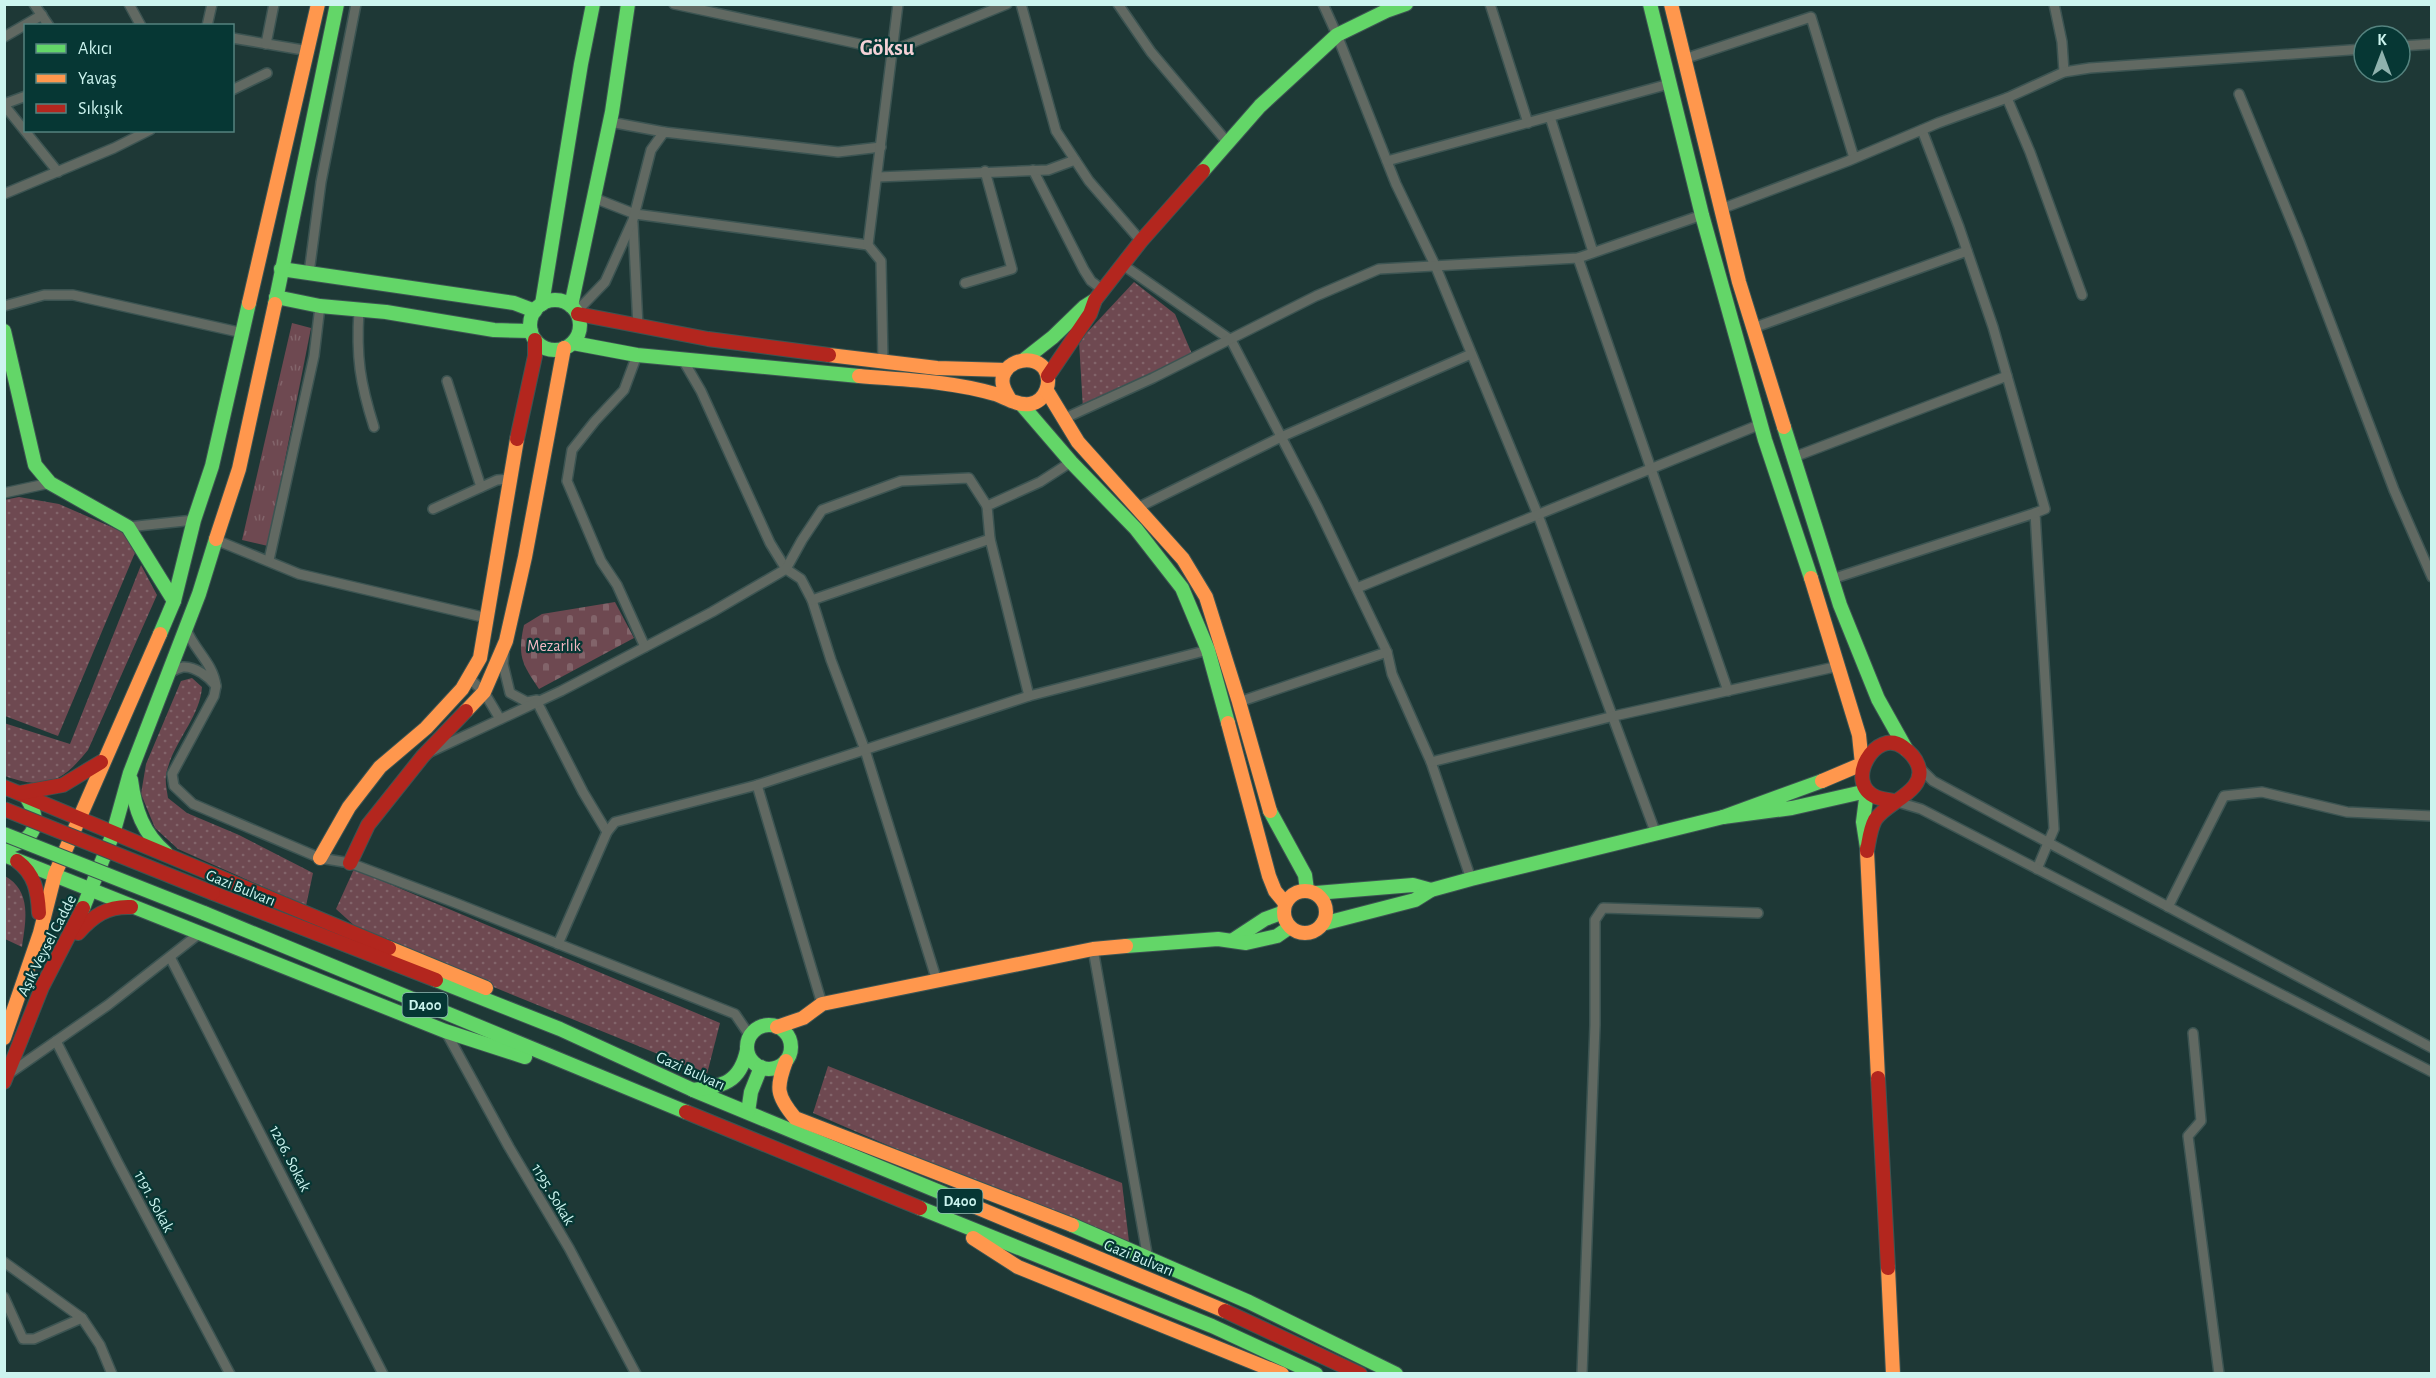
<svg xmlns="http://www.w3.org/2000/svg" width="2436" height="1378" viewBox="0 0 2436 1378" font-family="'Alegreya Sans',sans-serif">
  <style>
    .grass { fill: url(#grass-tufts) }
    .cemetery { fill: url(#cemetery-stones) }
    .park { fill: url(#park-dots) }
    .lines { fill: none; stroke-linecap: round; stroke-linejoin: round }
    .street-casing { stroke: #3c5452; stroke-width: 12 }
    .fast-casing { stroke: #3c5452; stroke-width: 16 }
    .slow-casing { stroke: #3c5452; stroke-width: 16 }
    .jam-casing { stroke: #3c5452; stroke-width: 16 }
    .street { stroke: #616962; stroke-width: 9 }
    .fast { stroke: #63d668; stroke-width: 14 }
    .slow { stroke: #ff974d; stroke-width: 14 }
    .jam { stroke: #b3261e; stroke-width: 14 }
    .fast-bridge-casing { stroke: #3c5452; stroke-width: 16; stroke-linecap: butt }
    .jam-bridge-casing { stroke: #3c5452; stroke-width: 16; stroke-linecap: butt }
    .fast-bridge { stroke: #63d668; stroke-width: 14 }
    .jam-bridge { stroke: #b3261e; stroke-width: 14 }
    .labels { text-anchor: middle; stroke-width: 4.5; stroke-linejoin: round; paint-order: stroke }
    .shield { fill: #063734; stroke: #91bbb7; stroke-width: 1.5 }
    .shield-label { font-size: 15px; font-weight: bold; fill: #ccf4ef }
    .park-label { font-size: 16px; fill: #f5b8c3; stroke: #063734 }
    .street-label { font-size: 16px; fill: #ccf4ef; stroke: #063734 }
    .district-label { font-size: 22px; font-weight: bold; fill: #f4d1d6; stroke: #063734 }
  </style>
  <defs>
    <pattern id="grass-tufts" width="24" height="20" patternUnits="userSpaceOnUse" patternTransform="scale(1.5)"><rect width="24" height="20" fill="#6e4951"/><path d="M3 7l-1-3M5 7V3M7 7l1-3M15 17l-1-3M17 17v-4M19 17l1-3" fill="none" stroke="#82646a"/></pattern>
    <pattern id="cemetery-stones" width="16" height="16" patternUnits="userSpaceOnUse" patternTransform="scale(1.5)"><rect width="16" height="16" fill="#6e4951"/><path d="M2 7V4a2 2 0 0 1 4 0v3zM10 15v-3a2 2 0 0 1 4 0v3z" fill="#82646a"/></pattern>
    <pattern id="park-dots" width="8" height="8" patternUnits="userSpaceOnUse" patternTransform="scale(1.5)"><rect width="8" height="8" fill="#6e4951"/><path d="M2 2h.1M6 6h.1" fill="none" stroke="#82646a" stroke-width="1.8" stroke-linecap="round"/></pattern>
  </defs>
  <rect width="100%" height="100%" fill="#1e3836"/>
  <polygon class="grass" points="292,323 311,328 268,546 242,540"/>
  <path class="cemetery" d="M 615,602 L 634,638 L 539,689 C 522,664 517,656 524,625 L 542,614 Z"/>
  <g class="park">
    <polygon points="1134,282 1175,314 1192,354 1083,410 1079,341"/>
    <polygon points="19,497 59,504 123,532 137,548 58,736 5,716 4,500"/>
    <path d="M 141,565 L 157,595 L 88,750 C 62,782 46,791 5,776 L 4,723 L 70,744 Z"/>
    <path d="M 192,678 L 202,687 C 200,718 172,743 166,775 C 165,782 167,791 168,798 L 187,813 L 239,835 L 313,873 L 306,906 L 178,849 L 155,828 L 141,794 L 146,764 L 181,681 Z"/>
    <polygon points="354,869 720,1023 707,1074 437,964 357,928 336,909"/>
    <path d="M 5,876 C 32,891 26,921 22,947 L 5,939 Z"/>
    <polygon points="828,1066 1122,1183 1130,1250 813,1113"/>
  </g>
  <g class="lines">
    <defs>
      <g id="street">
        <polyline points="34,4 49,26"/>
        <polyline points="129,4 141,26"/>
        <polyline points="674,4 892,51 1007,4"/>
        <polyline points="1021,4 1056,131 1089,181 1141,241"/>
        <polyline points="1118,4 1151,52 1228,143"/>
        <polyline points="1323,4 1337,35 1396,184 1435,265 1538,515 1656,834"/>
        <polyline points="1490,4 1528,123"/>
        <polyline points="2054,4 2062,42 2064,72"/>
        <polyline points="207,26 212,4"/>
        <polyline points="4,37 42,15"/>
        <polyline points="232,38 309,51"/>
        <polyline points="266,44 274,4"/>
        <polyline points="2400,46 2432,44"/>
        <polyline points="1684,59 1811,17 1854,158"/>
        <polyline points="232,90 267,73"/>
        <polyline points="2239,94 2299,240 2394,490 2432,577"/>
        <polyline points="2007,98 2030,152 2082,295"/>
        <polyline points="4,104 26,96"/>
        <polyline points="4,105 58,172"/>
        <polyline points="1550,117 1593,252"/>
        <polyline points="610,122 664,132"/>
        <polyline points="1922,130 1959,227 1993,327 2045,509 2035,513 2054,829 2037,869"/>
        <polyline points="1387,161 1669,84"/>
        <polyline points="1033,170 1084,270 1091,281 1103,290"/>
        <polyline points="878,177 1048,170 1075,160"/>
        <polyline points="4,194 114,148 150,130"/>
        <polyline points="594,198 635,214 868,245"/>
        <polyline points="1721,209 1848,161 1938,123 2007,98 2064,72 2090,68 2364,49"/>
        <polyline points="633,223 638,327"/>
        <polyline points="1578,258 1728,691"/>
        <polyline points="1123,265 1231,340 1317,506 1387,652 1392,674 1431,762 1471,879"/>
        <polyline points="309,273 321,182 356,4"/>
        <polyline points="965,283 1012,269 985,171"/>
        <polyline points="4,306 44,295 73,295 243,333"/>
        <path d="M 359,310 C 356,357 360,383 374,427"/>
        <polyline points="577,311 605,282 633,220 651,150 664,132 838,152 881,147"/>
        <polyline points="1753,328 1967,251"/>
        <polyline points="637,355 624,390 595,421 572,450 567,481 601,561 617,585 645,647"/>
        <polyline points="683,360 701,391 770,543 786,569 801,579 812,600 831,660 865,750 937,981"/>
        <polyline points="883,362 881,261 868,245 898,4"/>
        <polyline points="447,381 481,487"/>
        <polyline points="1063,419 1153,378 1316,296 1379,269 1578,258 1702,215"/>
        <polyline points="1794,457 2007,376"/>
        <polyline points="4,493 50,483"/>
        <polyline points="1137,508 1281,437 1471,354"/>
        <polyline points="433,509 497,480 511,479"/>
        <polyline points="128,527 194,520"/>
        <polyline points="216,540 299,574 487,618"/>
        <polyline points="269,560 314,356 320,306"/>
        <polyline points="1832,579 2035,513"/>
        <polyline points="1357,588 1761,424"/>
        <polyline points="812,600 990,539"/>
        <polyline points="504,653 503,664 510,693 527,702 537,700"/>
        <path d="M 169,673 C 173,671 179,668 183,667 C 195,666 209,677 216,686 C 213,663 195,651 186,629"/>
        <polyline points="469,678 484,692 500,719"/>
        <polyline points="216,686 214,696 172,774 174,786 193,804 320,858 350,863 453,902 735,1014 750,1036"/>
        <polyline points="1029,696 990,539 987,506 1040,482 1071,462"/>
        <polyline points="537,702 583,792 607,832"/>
        <polyline points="1239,702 1387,652"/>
        <polyline points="430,752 561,691 712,612 786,569 802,540 822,510 901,481 969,478 987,506"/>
        <polyline points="1431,762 1614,716 1839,666"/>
        <polyline points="1919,767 1933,781 2432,1048"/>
        <polyline points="757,785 822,1004"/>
        <polyline points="1894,801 1921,809 2432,1072"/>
        <polyline points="2168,907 2224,796 2262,792 2347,812 2432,816"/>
        <polyline points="558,944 607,832 615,822 757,785 1029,696 1208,650"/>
        <polyline points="1093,949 1148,1259"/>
        <polyline points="170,957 383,1374"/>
        <polyline points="446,1032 509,1147 569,1248 636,1374"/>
        <polyline points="2193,1033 2201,1121 2188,1136 2219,1374"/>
        <polyline points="56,1041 118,1163 230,1374"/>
        <polyline points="10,1073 108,1005 200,933"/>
        <polyline points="4,1262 82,1318"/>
        <polyline points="4,1297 23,1339 34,1339 82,1318 100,1345 112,1374"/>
        <polyline points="1582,1374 1595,1025 1595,920 1603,908 1758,913"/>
      </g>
      <g id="fast">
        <polyline points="1650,4 1702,215 1765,440 1811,578"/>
        <polyline points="1203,171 1260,106 1337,35 1386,11 1406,4"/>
        <polyline points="281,269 514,303 535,311"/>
        <polyline points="276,297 320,306 386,312 494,330 531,331"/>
        <circle cx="555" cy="325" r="25"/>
        <polyline points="275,304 337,4"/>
        <polyline points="542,304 581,64 593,4"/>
        <polyline points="571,306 612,112 628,4"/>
        <polyline points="4,331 35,465 50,483 128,527 174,601"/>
        <polyline points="573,343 637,355 859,376"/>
        <polyline points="1025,359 1053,337 1084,307 1095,300"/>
        <polyline points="1022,405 1071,462 1136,529 1182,588 1208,650 1228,723"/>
        <polyline points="1784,427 1840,605 1878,699 1906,749"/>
        <polyline points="160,634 174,601 194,520 212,466 249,303"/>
        <path d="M 131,780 C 135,810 143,833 166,853"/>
        <polyline points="1822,781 1723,817 1792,808 1867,791 1863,822 1867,848"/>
        <polyline points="1270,811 1305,875 1307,890"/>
        <path d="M 11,846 C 39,837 40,819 26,796"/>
        <polyline points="4,855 445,1031 525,1057"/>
        <polyline points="1316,893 1413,885 1431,890"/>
        <polyline points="83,908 113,834 130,773 199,594 216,539"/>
        <polyline points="204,913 686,1112"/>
        <polyline points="1322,924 1415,900 1431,890 1471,879 1723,817"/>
        <polyline points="1233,940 1265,919 1284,912"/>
        <polyline points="1126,946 1218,939 1246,943 1277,936 1290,927"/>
        <polyline points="436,980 560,1029 693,1090 952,1197"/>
        <circle cx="769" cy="1047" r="22"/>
        <path d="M 693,1090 C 723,1086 740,1083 747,1050"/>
        <polyline points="748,1112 751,1092 761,1067"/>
        <polyline points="920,1208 1212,1326 1316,1374"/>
        <polyline points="1072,1225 1249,1302 1396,1374"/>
      </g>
      <g id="slow">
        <polyline points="1671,4 1739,282 1784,427"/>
        <polyline points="249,303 318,4"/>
        <polyline points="829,355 937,368 1006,370"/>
        <path d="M 859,376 C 905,380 951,381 995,394 C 1006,398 1018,406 1030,404 C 1046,401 1053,381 1044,368 C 1030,351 998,364 1003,385 C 1004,390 1007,394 1009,398"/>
        <polyline points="1047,391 1078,442 1183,559 1206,597 1239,702 1270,811"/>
        <polyline points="216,539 239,469 275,304"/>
        <polyline points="1811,578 1859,735 1862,764 1822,781"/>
        <polyline points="466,711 484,692 506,641 525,557 564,348"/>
        <polyline points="1228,723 1269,876 1275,891 1285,903"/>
        <polyline points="1867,851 1878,1078"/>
        <polyline points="320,858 349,807 380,767 426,728 462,689 480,658 517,439"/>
        <circle cx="1305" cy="912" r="21"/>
        <polyline points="389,948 486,988"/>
        <polyline points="777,1027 803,1018 822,1004 1093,949 1126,946"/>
        <polyline points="4,1038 40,933 55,874 160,634"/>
        <path d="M 786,1061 C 776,1088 776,1095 795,1118 L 1072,1225"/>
        <polyline points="952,1197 1225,1311"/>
        <polyline points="973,1238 1018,1267 1282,1374"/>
        <polyline points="1888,1268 1893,1374"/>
      </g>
      <g id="jam">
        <polyline points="578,314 708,339 829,355"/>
        <polyline points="1048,376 1090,314 1095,300 1141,241 1203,171"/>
        <polyline points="517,439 535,356 535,340"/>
        <polyline points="4,787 389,948"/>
        <polyline points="19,793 63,785 101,762"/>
        <path d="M 1867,848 L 1867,851 C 1869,841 1870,829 1875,820 C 1886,802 1928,791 1918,765 C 1915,757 1910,752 1903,747 C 1876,727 1843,783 1876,797 C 1881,799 1888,800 1894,801"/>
        <path d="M 17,861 C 35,874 38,892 39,913"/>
        <polyline points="350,863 368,825 423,756 466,711"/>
        <polyline points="213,893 436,980"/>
        <path d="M 78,933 C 93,916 107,906 131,907"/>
        <polyline points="1878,1078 1888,1268"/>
        <polyline points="4,1082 42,987 83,908"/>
        <polyline points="686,1112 920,1208"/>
        <polyline points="1225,1311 1360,1374"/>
      </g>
    </defs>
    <use href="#street" class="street-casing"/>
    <use href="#fast" class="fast-casing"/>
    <use href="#slow" class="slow-casing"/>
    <use href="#jam" class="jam-casing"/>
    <use href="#street" class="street"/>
    <use href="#fast" class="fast"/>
    <use href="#slow" class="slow"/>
    <use href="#jam" class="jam"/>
    <defs>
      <polyline id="fast-bridge" points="4,834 204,913"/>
      <polyline id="jam-bridge" points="4,809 213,893"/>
    </defs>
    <use href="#fast-bridge" class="fast-bridge-casing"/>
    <use href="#jam-bridge" class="jam-bridge-casing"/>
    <use href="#fast-bridge" class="fast-bridge"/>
    <use href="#jam-bridge" class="jam-bridge"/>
  </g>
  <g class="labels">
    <g class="shield">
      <rect x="402.5" y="993" width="45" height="24" rx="4.5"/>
      <rect x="937.5" y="1189" width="45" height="24" rx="4.5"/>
    </g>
    <g class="shield-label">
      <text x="425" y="1010">D400</text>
      <text x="960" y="1206">D400</text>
    </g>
    <g class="park-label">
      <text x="554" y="651">Mezarlık</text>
    </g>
    <g class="street-label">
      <text transform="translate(241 887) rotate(22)" y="6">Gazi Bulvarı</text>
      <text transform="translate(46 945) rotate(-63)" y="6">Aşık Veysel Cadde</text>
      <text transform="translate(691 1070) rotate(24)" y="6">Gazi Bulvarı</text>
      <text transform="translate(291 1158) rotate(63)" y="6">1206. Sokak</text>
      <text transform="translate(554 1194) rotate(59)" y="6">1195. Sokak</text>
      <text transform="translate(155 1201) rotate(62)" y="6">1191. Sokak</text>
      <text transform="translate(1139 1257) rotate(22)" y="6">Gazi Bulvarı</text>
    </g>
    <g class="district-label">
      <text x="887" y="55">Göksu</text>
    </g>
  </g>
  <rect width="2436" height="1378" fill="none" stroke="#ccf4ef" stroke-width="12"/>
  <rect x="24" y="24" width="210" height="108" fill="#063734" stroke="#55837f" stroke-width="1.5"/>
  <rect x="36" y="44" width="30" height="9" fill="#63d668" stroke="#55837f" stroke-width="1.5"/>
  <text x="78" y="54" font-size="18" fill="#ccf4ef">Akıcı</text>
  <rect x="36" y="74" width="30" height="9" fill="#ff974d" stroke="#55837f" stroke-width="1.5"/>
  <text x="78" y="84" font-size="18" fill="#ccf4ef">Yavaş</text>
  <rect x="36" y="104" width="30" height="9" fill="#b3261e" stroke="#55837f" stroke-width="1.5"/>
  <text x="78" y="114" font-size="18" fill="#ccf4ef">Sıkışık</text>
  <g transform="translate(2382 54)"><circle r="28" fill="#063734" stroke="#55837f" stroke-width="1.5"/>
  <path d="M0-4.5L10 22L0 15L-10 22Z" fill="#8fb2ae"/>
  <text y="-9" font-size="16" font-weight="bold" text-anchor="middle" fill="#ccf4ef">K</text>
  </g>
</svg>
